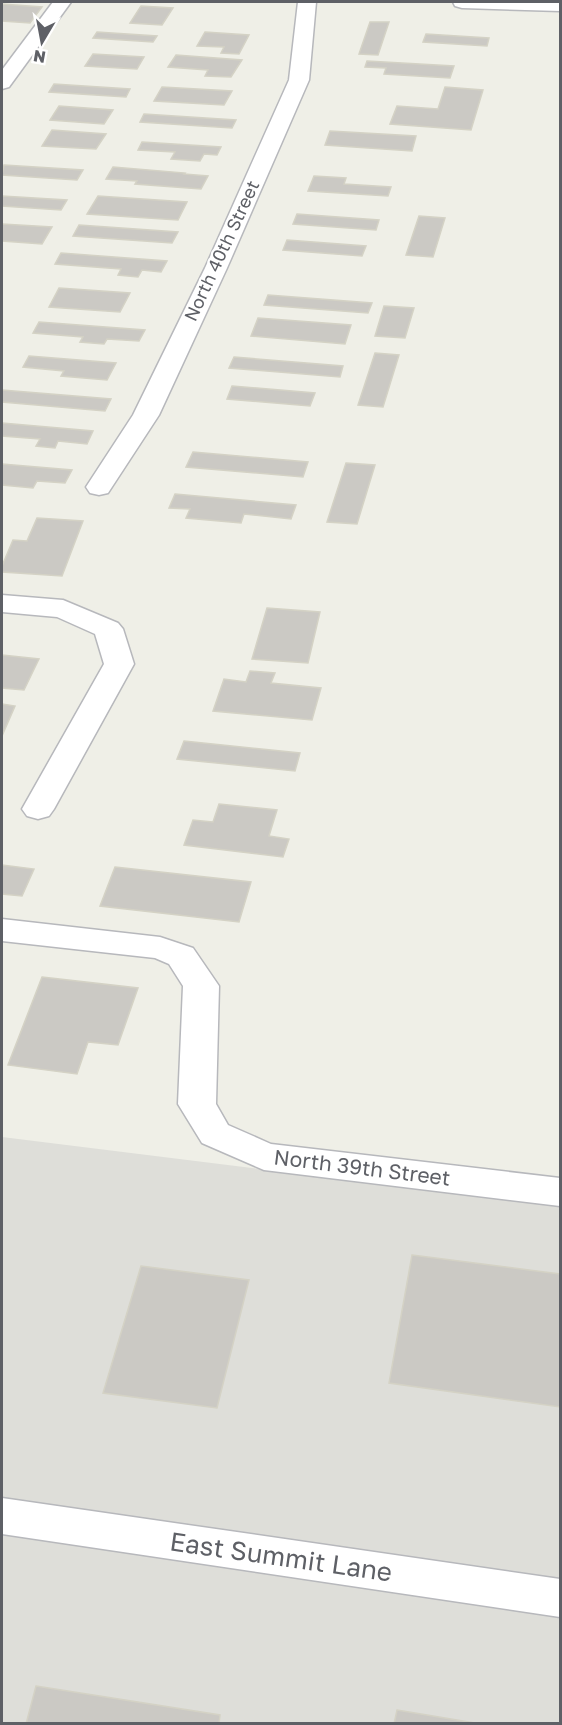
<svg xmlns="http://www.w3.org/2000/svg" width="562" height="1725" viewBox="0 0 562 1725" font-family="'Golos Text',sans-serif">
  <style>
    .industrial { fill: #deded9 }
    .building { fill: #cbc9c4; stroke: #d4d2c5; stroke-width: 1.5 }
    .lines { fill: none; stroke-linecap: round; stroke-linejoin: round }
    .minor-casing { stroke: #b7b8bc; stroke-width: 3 }
    .minor { fill: #fff; fill-rule: evenodd }
    .labels { text-anchor: middle; stroke-width: 4.5; stroke-linejoin: round; paint-order: stroke }
    .far-street-label { font-size: 18px; fill: #5e6066; stroke: #fff }
    .street-label { font-size: 21px; fill: #5e6066; stroke: #fff }
    .near-street-label { font-size: 26px; fill: #5e6066; stroke: #fff }
  </style>
  <rect width="100%" height="100%" fill="#efefe7"/>
  <polygon class="industrial" points="2,1137 560,1206 560,1723 2,1724"/>
  <g class="building">
    <polygon points="2,4 42,7 30,23 2,21"/>
    <polygon points="141,6 173,8 162,25 130,23"/>
    <polygon points="370,22 389,22 378,55 359,54"/>
    <polygon points="97,32 157,36 153,42 93,38"/>
    <polygon points="205,32 249,35 239,54 221,53 224,47 197,46"/>
    <polygon points="426,34 489,38 487,46 423,42"/>
    <polygon points="93,54 144,57 137,69 85,66"/>
    <polygon points="176,55 242,60 231,77 205,76 208,70 168,67"/>
    <polygon points="367,61 454,66 450,78 384,74 386,68 365,67"/>
    <polygon points="54,84 130,89 126,97 49,92"/>
    <polygon points="162,87 232,91 224,105 154,101"/>
    <polygon points="445,87 483,90 471,130 390,124 397,106 438,109"/>
    <polygon points="59,106 113,110 104,124 50,120"/>
    <polygon points="144,114 236,120 232,128 140,122"/>
    <polygon points="52,130 106,134 96,149 42,146"/>
    <polygon points="330,131 416,136 412,151 325,145"/>
    <polygon points="142,142 221,147 217,155 204,154 200,161 171,159 175,152 138,150"/>
    <polygon points="4,165 83,170 77,180 2,175"/>
    <polygon points="113,167 185,173 184,174 208,176 201,189 135,184 137,181 106,179"/>
    <polygon points="314,176 346,178 344,184 391,187 388,196 308,191"/>
    <polygon points="2,196 67,200 61,210 2,206"/>
    <polygon points="98,196 187,202 178,220 87,214"/>
    <polygon points="297,214 379,220 376,230 293,224"/>
    <polygon points="419,216 445,218 433,257 406,255"/>
    <polygon points="2,224 52,227 42,244 2,241"/>
    <polygon points="79,225 178,232 172,243 73,236"/>
    <polygon points="287,240 366,246 362,256 283,250"/>
    <polygon points="61,253 167,261 161,272 142,270 138,277 118,275 121,269 55,264"/>
    <polygon points="59,288 130,293 120,312 49,307"/>
    <polygon points="268,295 372,303 368,313 264,305"/>
    <polygon points="384,306 414,308 405,338 375,336"/>
    <polygon points="258,318 351,325 345,344 251,336"/>
    <polygon points="39,322 145,330 139,341 107,339 104,344 80,342 83,337 33,333"/>
    <polygon points="375,353 399,355 383,407 358,405"/>
    <polygon points="29,356 116,363 107,380 61,376 64,371 23,367"/>
    <polygon points="234,357 343,366 340,377 229,368"/>
    <polygon points="232,386 315,393 310,406 227,399"/>
    <polygon points="2,390 111,399 105,411 2,402"/>
    <polygon points="2,423 93,431 87,444 58,441 55,448 36,446 40,439 2,436"/>
    <polygon points="193,452 308,462 303,477 186,467"/>
    <polygon points="346,463 375,465 357,524 327,522"/>
    <polygon points="2,464 72,470 65,483 37,481 33,488 2,485"/>
    <polygon points="175,494 296,505 291,519 244,514 241,523 186,518 190,509 169,508"/>
    <polygon points="37,518 83,521 62,576 2,572 2,566 13,540 27,541"/>
    <polygon points="267,608 320,612 308,663 252,659"/>
    <polygon points="2,655 39,659 24,690 2,688"/>
    <polygon points="250,671 275,673 271,683 321,688 312,720 213,711 224,679 246,682"/>
    <polygon points="2,704 15,706 2,736"/>
    <polygon points="184,741 300,753 295,771 177,759"/>
    <polygon points="219,804 277,810 269,836 289,839 283,857 184,845 193,820 213,822"/>
    <polygon points="2,865 34,869 22,896 2,894"/>
    <polygon points="115,867 251,882 239,922 100,906"/>
    <polygon points="42,977 138,988 118,1045 88,1042 77,1074 8,1065"/>
    <polygon points="412,1255 560,1274 560,1407 389,1383"/>
    <polygon points="141,1266 249,1280 217,1408 103,1393"/>
    <polygon points="36,1686 220,1715 219,1724 26,1724"/>
    <polygon points="397,1710 481,1724 394,1724"/>
  </g>
  <g class="lines">
    <defs>
      <g id="minor">
        <polygon points="53,2 71,2 9,87 2,89 2,70"/>
        <polygon points="298,2 316,2 309,80 227,268 159,415 108,493 99,495 90,493 86,487 133,415 205,268 289,80"/>
        <polygon points="453,2 560,2 560,11 462,8 455,6"/>
        <polygon points="2,595 63,600 118,623 123,629 134,664 54,809 49,816 38,819 27,816 22,809 104,664 95,634 57,617 2,612"/>
        <polygon points="2,919 160,937 193,948 219,986 216,1104 228,1125 271,1144 560,1178 560,1206 264,1170 202,1143 178,1104 183,986 169,964 155,958 2,941"/>
        <polygon points="2,1498 560,1579 560,1617 2,1534"/>
      </g>
    </defs>
    <use href="#minor" class="minor-casing"/>
    <use href="#minor" class="minor"/>
  </g>
  <g class="labels">
    <g class="far-street-label">
      <text transform="translate(222 251) rotate(-65)" y="6">North 40th Street</text>
    </g>
    <g class="street-label">
      <text transform="translate(362 1168) rotate(7)" y="7">North 39th Street</text>
    </g>
    <g class="near-street-label">
      <text transform="translate(281 1557) rotate(8)" y="9">East Summit Lane</text>
    </g>
  </g>
  <rect width="562" height="1725" fill="none" stroke="#5e6066" stroke-width="6"/>
  <g transform="translate(42 42) rotate(190)" stroke="#ffffff" stroke-width="4.5" paint-order="stroke">
  <path d="M0-4.5L10 22L0 15L-10 22Z" fill="#5e6066"/>
  <text y="-9" font-size="16" font-weight="bold" text-anchor="middle" fill="#5e6066">N</text>
  </g>
</svg>
